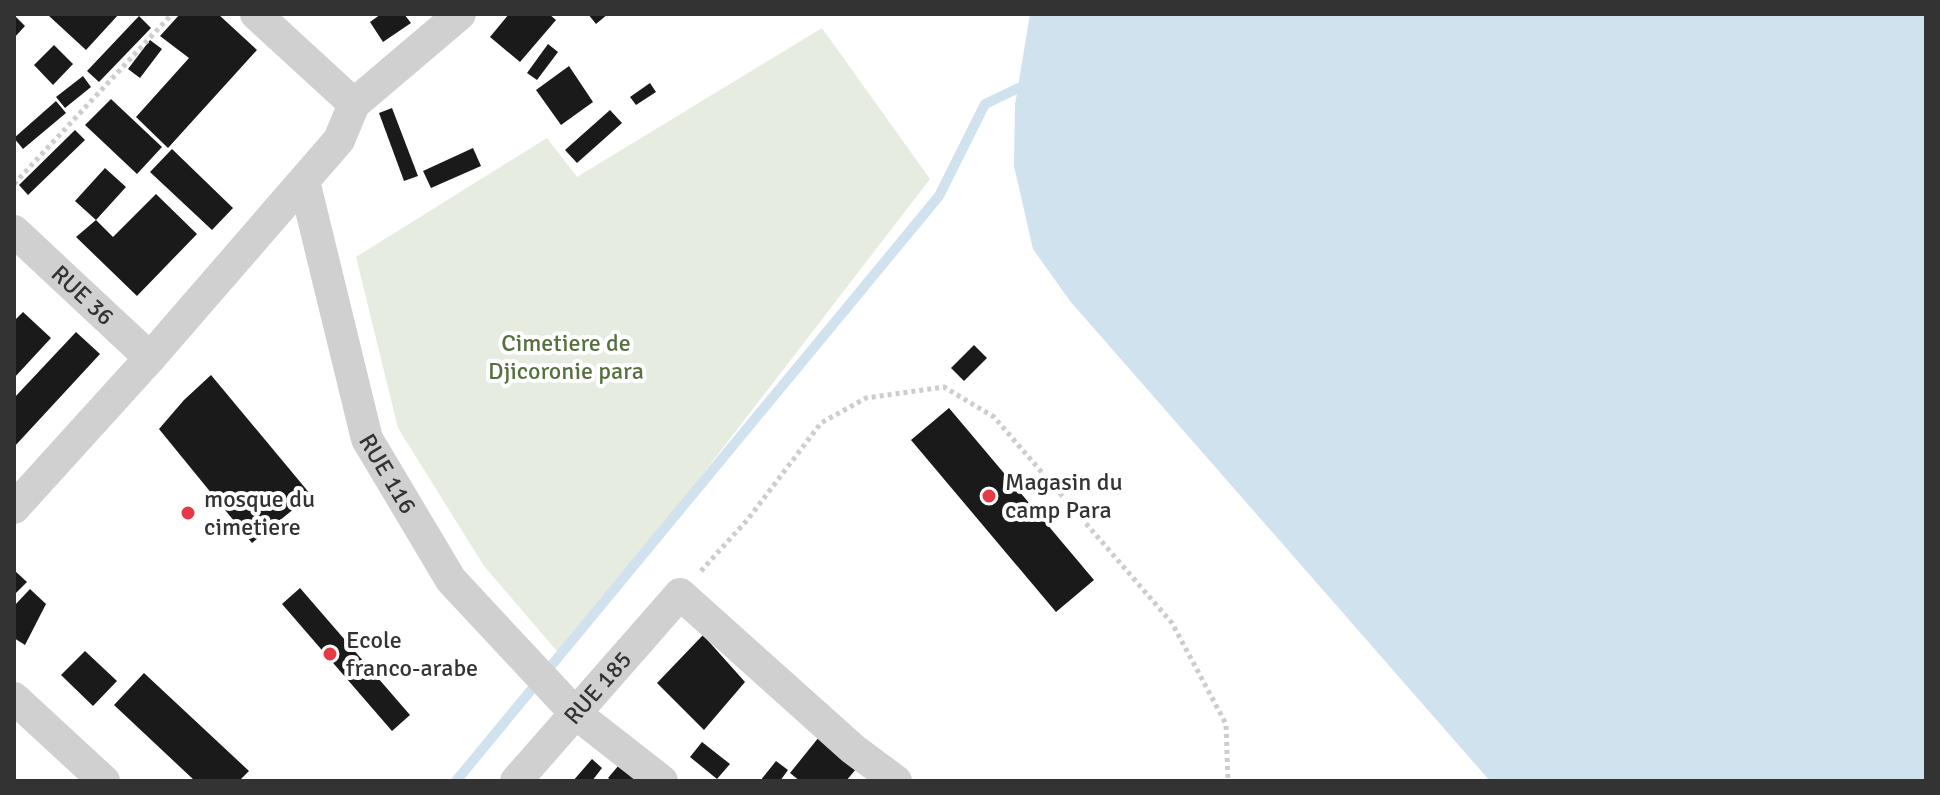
<svg xmlns="http://www.w3.org/2000/svg" width="1940" height="795" viewBox="0 0 1940 795" font-family="Signika,sans-serif">
  <style>
    .green { fill: #e6ecdf }
    .water { fill: #cfe2ee }
    .lines { fill: none; stroke-linecap: round; stroke-linejoin: round }
    .stream { stroke: #cfe2ee; stroke-width: 10 }
    .building { fill: #1a1a1a }
    .path { stroke: #cdcdcd; stroke-width: 5; stroke-dasharray: 4 4; stroke-linecap: butt }
    .street { stroke: #d0d0d0; stroke-width: 32 }
    .poi-dot { fill: #e63946; stroke: #fff; stroke-width: 3 }
    .labels { text-anchor: middle; stroke-width: 8; stroke-linejoin: round; paint-order: stroke }
    .street-label { font-size: 24px; fill: #333; stroke: #fff }
    .park-label { font-size: 24px; fill: #56703f; stroke: #fff }
    .poi-label { font-size: 24px; fill: #333; stroke: #fff; text-anchor: start }
  </style>
  <rect width="100%" height="100%" fill="#fff"/>
  <polygon class="green" points="822,28 930,179 562,657 484,566 398,428 356,257 547,138 577,177"/>
  <polygon class="water" points="1030,14 1926,14 1926,781 1490,781 1070,301 1033,249 1014,166 1015,105"/>
  <g class="lines">
    <polyline class="stream" points="456,781 939,196 985,104 1029,83"/>
  </g>
  <g class="building">
    <polygon points="51,14 119,14 86,50 49,16"/>
    <polygon points="180,14 218,14 257,50 168,148 136,117 189,58 160,36"/>
    <polygon points="381,14 404,14 411,23 383,42 370,22"/>
    <polygon points="509,14 549,14 556,20 520,62 490,37"/>
    <polygon points="588,14 608,14 596,24"/>
    <polygon points="14,15 25,26 14,38"/>
    <polygon points="139,16 151,28 99,82 87,71"/>
    <polygon points="150,40 162,49 140,78 128,69"/>
    <polygon points="548,44 558,52 537,80 527,73"/>
    <polygon points="54,45 73,64 53,85 34,65"/>
    <polygon points="569,66 593,102 561,125 536,90"/>
    <polygon points="83,76 91,87 65,108 56,97"/>
    <polygon points="650,83 656,92 636,105 630,97"/>
    <polygon points="111,99 162,147 137,174 85,125"/>
    <polygon points="56,101 66,113 23,149 14,138"/>
    <polygon points="392,108 418,176 404,181 379,113"/>
    <polygon points="610,110 622,123 577,163 565,150"/>
    <polygon points="75,130 85,140 28,195 19,185"/>
    <polygon points="473,148 481,166 431,188 423,171"/>
    <polygon points="172,149 233,208 212,230 150,172"/>
    <polygon points="105,168 126,187 96,220 113,237 156,194 197,234 137,296 76,237 96,220 75,201"/>
    <polygon points="23,312 51,338 14,378 14,321"/>
    <polygon points="76,332 100,354 14,447 14,398"/>
    <polygon points="974,345 987,358 964,381 951,368"/>
    <polygon points="211,375 311,495 252,543 159,429 184,400"/>
    <polygon points="949,408 1094,580 1056,612 911,440"/>
    <polygon points="14,570 27,582 14,595"/>
    <polygon points="300,588 410,715 392,731 282,604"/>
    <polygon points="30,589 46,604 25,645 14,638 14,606"/>
    <polygon points="703,635 745,682 704,730 657,683"/>
    <polygon points="85,651 117,681 93,706 61,675"/>
    <polygon points="144,673 249,771 239,781 195,781 114,705"/>
    <polygon points="819,737 856,769 846,781 800,781 790,773"/>
    <polygon points="702,742 730,764 717,779 690,757"/>
    <polygon points="592,759 602,768 592,781 573,781"/>
    <polygon points="624,759 650,781 612,781 608,778"/>
    <polygon points="776,761 788,770 780,781 760,781"/>
  </g>
  <g class="lines">
    <g class="path">
      <polyline points="14,184 172,14"/>
      <polyline points="701,571 748,519 821,423 866,398 944,387 994,417 1172,623 1226,724 1228,781"/>
    </g>
    <g class="street">
      <polyline points="256,14 354,104"/>
      <path id="s1" d="M 304,181 L 367,439 L 451,580 L 575,713 L 662,781"/>
      <path id="s2" d="M 14,231 L 150,358"/>
      <polyline points="14,508 150,358 339,140 354,104 460,14"/>
      <polyline points="14,698 104,781"/>
      <path id="s3" d="M 516,781 L 680,594 L 853,749 L 896,781"/>
    </g>
  </g>
  <g class="poi-dot">
    <circle cx="989" cy="496" r="8"/>
    <circle cx="188" cy="513" r="8"/>
    <circle cx="330" cy="654" r="8"/>
  </g>
  <g class="labels">
    <g class="street-label">
      <text dy="8" stroke="none"><textPath href="#s2" startOffset="94">RUE 36</textPath></text>
      <text dy="8" stroke="none"><textPath href="#s1" startOffset="306">RUE 116</textPath></text>
      <text dy="8" stroke="none"><textPath href="#s3" startOffset="124">RUE 185</textPath></text>
    </g>
    <g class="park-label">
      <text x="566" y="351">Cimetiere de<tspan x="566" dy="28">Djicoronie para</tspan></text>
    </g>
    <g class="poi-label">
      <text x="1005" y="490">Magasin du<tspan x="1005" dy="28">camp Para</tspan></text>
      <text x="204" y="507">mosque du<tspan x="204" dy="28">cimetiere</tspan></text>
      <text x="346" y="648">Ecole<tspan x="346" dy="28">franco-arabe</tspan></text>
    </g>
  </g>
  <rect width="1940" height="795" fill="none" stroke="#333333" stroke-width="32"/>
</svg>
